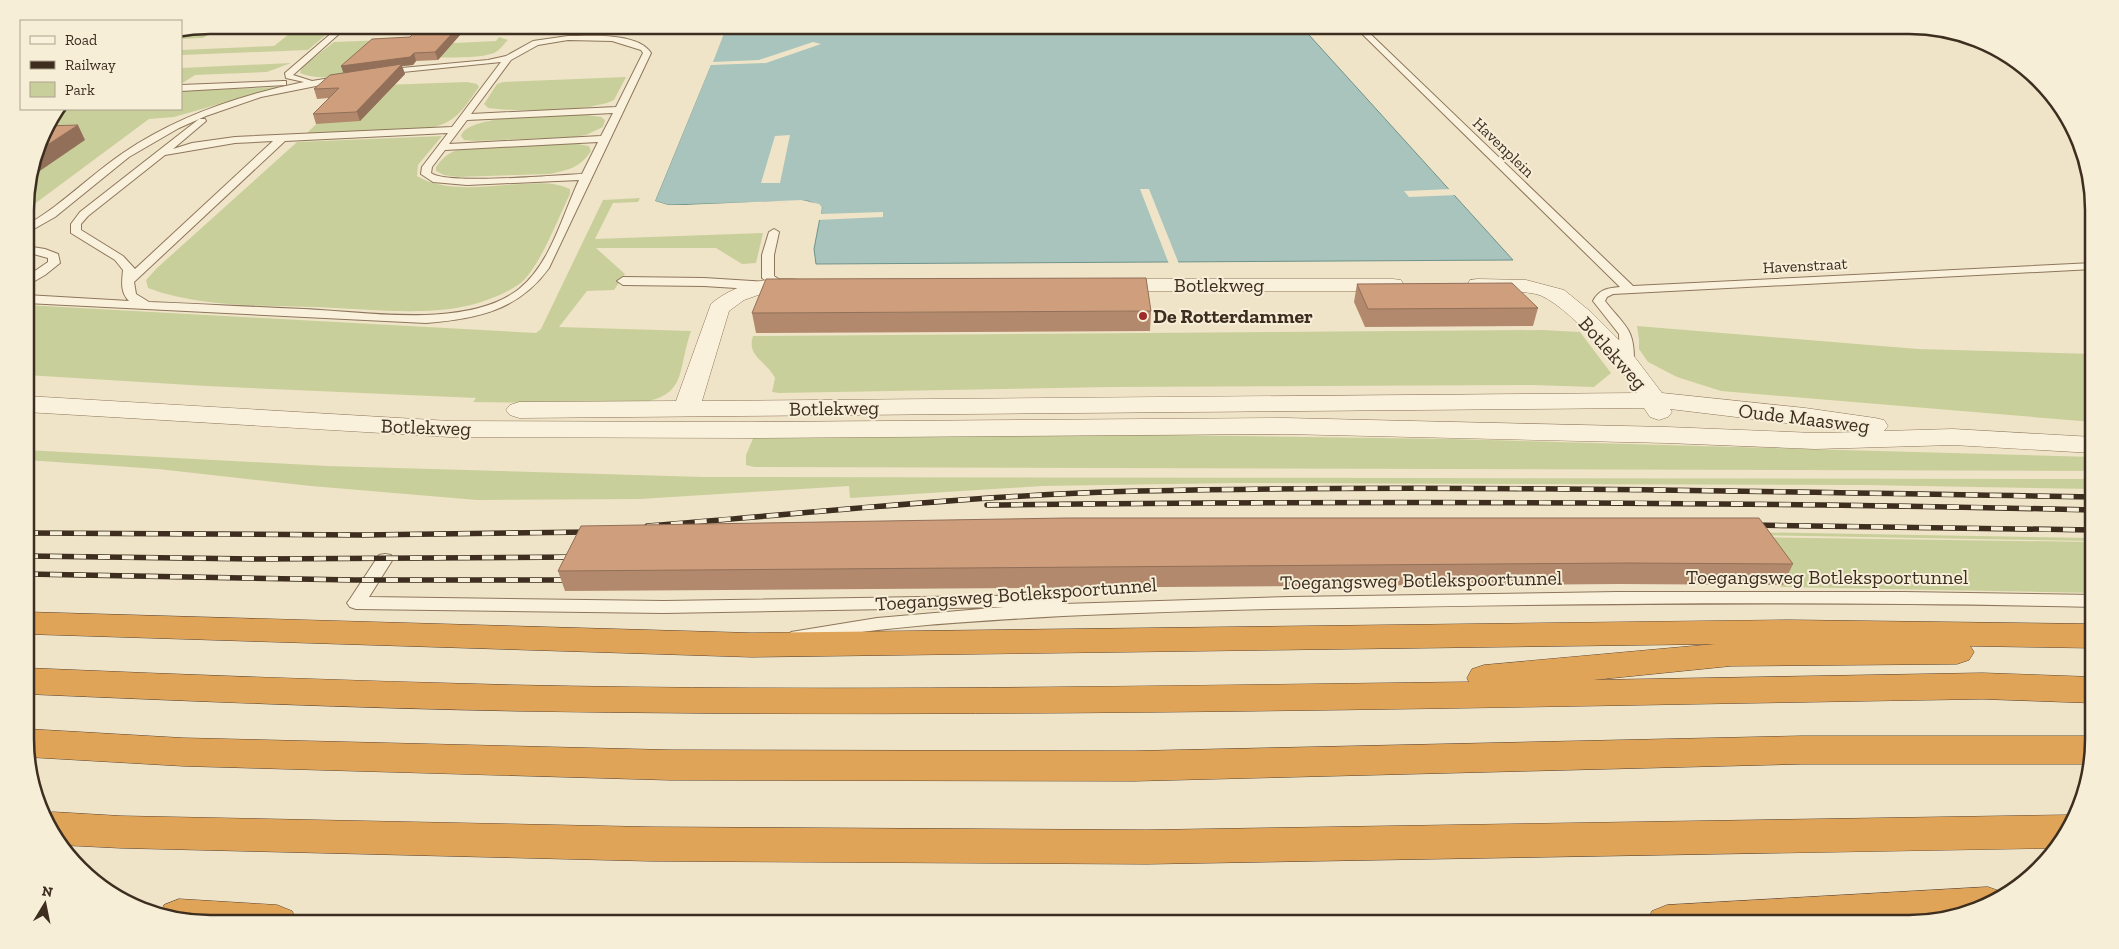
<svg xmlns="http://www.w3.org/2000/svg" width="2119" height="949" viewBox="0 0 2119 949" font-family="'Zilla Slab',serif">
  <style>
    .green { fill: #c9cf9b }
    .water { fill: #a9c4bc; stroke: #6f938a }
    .pier { fill: #f0e4c8 }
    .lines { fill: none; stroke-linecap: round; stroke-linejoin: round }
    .service-casing { stroke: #8d765c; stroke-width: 2 }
    .minor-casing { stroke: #8d765c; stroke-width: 1 }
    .motorway-casing { stroke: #5b4430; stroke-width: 1 }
    .service { fill: #faf1dc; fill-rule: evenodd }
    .minor { fill: #faf1dc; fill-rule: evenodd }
    .motorway { fill: #e0a458; fill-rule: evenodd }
    .rail-casing { stroke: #3d2e20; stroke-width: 5.5 }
    .rail { stroke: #f7eed8; stroke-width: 4; stroke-dasharray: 12; stroke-linecap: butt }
    .wall { fill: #b2896c }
    .shaded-wall { fill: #916f58 }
    .building { fill: #cf9f7d; stroke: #916f58 }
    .poi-dot { fill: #9e2a2b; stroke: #f7eed8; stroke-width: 2 }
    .labels { text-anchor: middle; stroke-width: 4; stroke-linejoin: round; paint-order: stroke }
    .far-street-label { font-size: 16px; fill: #3d2e20; stroke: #f7eed8 }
    .street-label { font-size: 20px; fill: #3d2e20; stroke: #f7eed8 }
    .poi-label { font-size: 20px; font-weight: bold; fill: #3d2e20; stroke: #f7eed8; text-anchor: start }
    .rim { fill: none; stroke: #3d2e20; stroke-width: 2.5 }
  </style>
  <rect width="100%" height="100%" fill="#f0e4c8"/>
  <g class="green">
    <polygon points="218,28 203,38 181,39 181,31"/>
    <polygon points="334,28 308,50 181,55 181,50 274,46 289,34 270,35 276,30"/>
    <path d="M 499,37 L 508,40 C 503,45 500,50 494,53 C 471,61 427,55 401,59 C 368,63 334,87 300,73 L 302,67 L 334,42 L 438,38 L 433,44 L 496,41 Z"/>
    <polygon points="291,63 267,72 195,75 181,84 181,68"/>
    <path d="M 626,77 L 614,100 C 591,112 514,112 488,108 L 484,104 L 497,84 L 503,82 Z"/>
    <path d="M 467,82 L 477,84 L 479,87 C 459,115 455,124 420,130 L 304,136 L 346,95 L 382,85 Z"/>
    <polygon points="279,87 174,117 149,119 25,211 25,198 44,128 59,109 181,109 181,91"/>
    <path d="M 580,114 L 601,117 L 605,120 L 603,127 L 586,135 L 574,137 L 475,141 L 464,140 L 461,136 C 466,114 560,115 580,114 Z"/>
    <path d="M 442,136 L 418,165 L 417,176 C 447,194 490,185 524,184 C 540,183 555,182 570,189 L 570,194 C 558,218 538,272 518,285 C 498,298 473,306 450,309 C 407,314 361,309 317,307 C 261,305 202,308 148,288 L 146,280 L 157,268 L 297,142 Z"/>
    <path d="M 572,143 L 589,146 L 591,151 C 580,168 568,170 550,174 L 457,177 L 444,175 L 436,171 L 436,167 C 443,157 449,152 461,149 Z"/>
    <path d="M 640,198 L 638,202 L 613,203 L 595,239 L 763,233 L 756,263 L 742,264 L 716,248 L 596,248 L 625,274 L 614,290 L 587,291 L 559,327 L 691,331 C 676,375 689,397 632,404 L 473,402 L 476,398 L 206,386 L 26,375 L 26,305 L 536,333 L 541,329 L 603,200 Z"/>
    <polygon points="1637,326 1918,349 2093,354 2093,422 1721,391 1677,377 1648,362 1639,349 1639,340"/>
    <path d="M 1542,330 L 1580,332 L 1611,373 L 1594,387 L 1531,385 L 1110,387 L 779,393 L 772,392 L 775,378 C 767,361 746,357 753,336 Z"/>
    <polygon points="1165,435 1452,439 2093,457 2093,471 754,467 746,465 746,455 754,436"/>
    <polygon points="26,450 328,466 704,477 2083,479 2093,479 2093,489 1861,485 1237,483 1042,486 850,498 849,486 640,499 477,500 311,486 158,469 26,460"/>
    <polygon points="1743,532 2093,538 2093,541 1745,535"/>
    <polygon points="1746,537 2093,542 2094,593 1781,587"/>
  </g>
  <polygon class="water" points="727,25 1300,25 1513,260 816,264 814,249 822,207 808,201 668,205 655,201"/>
  <g class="pier">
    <polygon points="725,25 748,25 727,26 713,62 759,60 813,42 821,44 766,63 711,65 655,201 668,205 686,205 801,200 819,204 822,207 821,214 883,212 883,217 817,220 819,207 801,202 668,207 653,202 653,196"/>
    <polygon points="790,135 780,183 761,183 775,136"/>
    <polygon points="1140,189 1149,189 1179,264 1169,264"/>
    <polygon points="1451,189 1457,195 1409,197 1404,191"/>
  </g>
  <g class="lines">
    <defs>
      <g id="service">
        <path d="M 341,25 L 349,25 L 293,75 L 312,81 L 343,76 L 347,78 L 346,80 L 261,97 L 206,116 L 179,128 L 129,157 L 55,217 L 25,234 L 25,226 C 61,206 89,176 123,153 C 177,116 240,95 304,82 L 286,78 L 285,73 Z"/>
        <polygon points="533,25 540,26 594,25 590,27 536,30 532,28"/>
        <path d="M 1353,25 L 1361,25 L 1633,286 L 2093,263 L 2093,269 L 1613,294 L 1607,297 L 1605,301 C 1626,328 1635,328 1634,365 L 1632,368 L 1622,368 L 1620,365 L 1619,334 L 1593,301 C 1599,289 1608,288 1620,287 Z"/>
        <path d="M 568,36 C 590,36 638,32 651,53 L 549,268 C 518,311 476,319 426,323 L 26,303 L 26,295 L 129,301 C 120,292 122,281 123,270 L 115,260 L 71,233 L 71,224 L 80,212 L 199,119 L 205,119 L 206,121 L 173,149 L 192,143 L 235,137 L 452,127 L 501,62 L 383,74 L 380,74 L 380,70 L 488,60 L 506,56 L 533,41 ZM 568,40 L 612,41 L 641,50 L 643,53 L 616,107 L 471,114 L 511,60 L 538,45 ZM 613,113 L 601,136 L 449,144 L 467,120 ZM 448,133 L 422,167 L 421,174 L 433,182 L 467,185 L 579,180 C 562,216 551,263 519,289 C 468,329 365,312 304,309 C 252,307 201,304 149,302 L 136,294 L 134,282 L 285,141 ZM 273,141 L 135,269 L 123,256 L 81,230 L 81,224 L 88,216 L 165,155 L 235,143 ZM 598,142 L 582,174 C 556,175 447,185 431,173 L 432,167 L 445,150 Z"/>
        <polygon points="283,81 286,81 286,85 181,91 181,85"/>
        <polygon points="774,229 779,232 774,255 774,276 789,286 787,288 783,290 774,286 768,290 704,286 623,285 617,281 623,277 704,278 768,282 762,278 762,255 769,232"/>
        <polygon points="26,246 45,249 58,254 60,263 45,275 26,286 26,277 48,262 48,258 26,252"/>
        <path d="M 385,554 L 391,555 L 393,559 L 369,597 L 664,601 L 1056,595 L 1062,597 L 1065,601 L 1063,604 L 1290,597 L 1617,592 L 1903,592 L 2094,595 L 2094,607 C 1841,601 1589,603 1337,608 C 1246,609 1154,612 1063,616 C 974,621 885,626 797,642 L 791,640 L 788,636 L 791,632 L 877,618 L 1004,607 L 664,613 L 356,609 L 350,607 L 347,603 L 350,599 L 379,555 Z"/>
      </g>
      <g id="minor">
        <polygon points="1111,279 1393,279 1401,280 1404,285 1401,290 1393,291 1111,291 1103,290 1100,285 1103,280"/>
        <path d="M 1478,279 L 1526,280 L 1564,290 L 1591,312 L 1630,351 L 1662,393 L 1805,408 L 1875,418 L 1884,420 L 1888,426 L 1884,431 L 1953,429 L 2093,437 L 2093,453 L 1953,445 L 1815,449 L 1667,443 L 1285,434 L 749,438 L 450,437 L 26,412 L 26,396 L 450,421 L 749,422 L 1285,418 L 1667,427 L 1815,433 L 1861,432 L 1670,409 L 1672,412 L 1668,417 L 1659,420 L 1650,417 L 1644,408 L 519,418 L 510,415 L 506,410 L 510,405 L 519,402 L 676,401 L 711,304 C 735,283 776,274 808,281 L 811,286 L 808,291 L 758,295 L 744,300 L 729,311 L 702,401 L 1637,393 C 1622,368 1563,300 1536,294 C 1514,289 1491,295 1470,290 L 1467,285 L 1470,280 Z"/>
      </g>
      <g id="motorway">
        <path d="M 26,612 L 752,633 L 1789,620 L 2094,624 L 2094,648 L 1970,646 L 1974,652 L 1969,660 L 1957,664 L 1731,666 L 1593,680 L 1982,673 L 2094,677 L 2094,703 L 1982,699 C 1494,707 1006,719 518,711 C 354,708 190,701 26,694 L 26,668 C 188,675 350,681 512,685 C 831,692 1150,686 1469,682 L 1467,678 L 1472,669 L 1484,665 L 1715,644 L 752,657 L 26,634 Z"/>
        <polygon points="27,729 183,738 670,750 1134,751 1802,736 2092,736 2094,739 2089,764 1802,764 1134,781 670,780 183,766 27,757"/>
        <polygon points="53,812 121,816 650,827 1147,830 2067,815 2075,818 2056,848 1147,864 650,861 121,848 60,845 47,814"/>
        <polygon points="1988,887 2002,892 2004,896 1969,914 1921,924 1646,924 1652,911 1667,905"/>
        <polygon points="179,899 277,905 292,911 298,924 210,924 160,914 164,905"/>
      </g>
    </defs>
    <use href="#service" class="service-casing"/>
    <use href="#minor" class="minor-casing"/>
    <use href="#motorway" class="motorway-casing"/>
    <use href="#service" class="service"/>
    <use href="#minor" class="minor"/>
    <use href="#motorway" class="motorway"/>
    <defs>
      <g id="rail">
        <path d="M 987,505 C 1356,501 1724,501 2093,510"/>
        <polyline points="1751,525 2093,530"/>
        <path d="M 647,526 C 811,513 976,495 1140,491 C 1458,484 1776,492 2093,497"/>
        <polyline points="26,533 362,535 591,532"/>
        <polyline points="26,556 258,559 580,557"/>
        <polyline points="26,574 355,580 576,580"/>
      </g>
    </defs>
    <use href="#rail" class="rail-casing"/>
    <use href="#rail" class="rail"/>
  </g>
  <g class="wall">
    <polygon points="1716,25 1856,25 1855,28 1729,32"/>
    <polygon points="467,27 438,60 416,61 413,65 402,66 405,74 360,121 316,124 313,114 329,98 317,99 314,89 344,73 341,66 410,37"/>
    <polygon points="1357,284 1538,308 1533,326 1365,327 1354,302"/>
    <polygon points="1151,311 1150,331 756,333 752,313"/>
    <polygon points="581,526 1793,564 1783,585 1619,584 565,591 558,571"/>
  </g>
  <g class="shaded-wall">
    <polygon points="460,25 467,25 467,27 438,60 435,52"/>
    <polygon points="414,53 416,61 413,65 402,66 405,74 360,121 341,66"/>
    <polygon points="78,125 85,140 31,177 38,151"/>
  </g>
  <g class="building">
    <polygon points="422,25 460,25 435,52 414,53 410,57 341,66 372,39 410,37"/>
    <polygon points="402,64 356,112 313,114 339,88 314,89 330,75"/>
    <polygon points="78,125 38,151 44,128 46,126"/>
    <polygon points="1146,278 1151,311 752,313 766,279"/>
    <polygon points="1512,283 1538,308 1368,309 1357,284"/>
    <polygon points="1067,518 1759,518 1793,564 1627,563 558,571 581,526"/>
  </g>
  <circle class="poi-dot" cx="1143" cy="316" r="5"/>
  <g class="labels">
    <g class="far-street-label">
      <text transform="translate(1504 147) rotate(44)" y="6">Havenplein</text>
      <text transform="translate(1805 265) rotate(-3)" y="6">Havenstraat</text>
    </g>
    <g class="street-label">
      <text x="1219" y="292">Botlekweg</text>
      <text transform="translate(1613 353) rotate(48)" y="7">Botlekweg</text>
      <text transform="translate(834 408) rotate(-1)" y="7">Botlekweg</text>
      <text transform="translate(1804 418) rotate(7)" y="7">Oude Maasweg</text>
      <text transform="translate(426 427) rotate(2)" y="7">Botlekweg</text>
      <text x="1827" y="584">Toegangsweg Botlekspoortunnel</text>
      <text transform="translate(1421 580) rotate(-1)" y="7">Toegangsweg Botlekspoortunnel</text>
      <text transform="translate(1016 594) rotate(-4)" y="7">Toegangsweg Botlekspoortunnel</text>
    </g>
    <g class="poi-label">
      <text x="1153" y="323">De Rotterdammer</text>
    </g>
  </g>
  <path d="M0 0H2119V949H0ZM210 34H1909A176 176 0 0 1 2085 210V739A176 176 0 0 1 1909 915H210A176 176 0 0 1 34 739V210A176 176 0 0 1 210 34Z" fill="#f7eed8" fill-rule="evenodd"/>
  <path class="rim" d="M210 34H1909A176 176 0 0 1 2085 210V739A176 176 0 0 1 1909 915H210A176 176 0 0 1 34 739V210A176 176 0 0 1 210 34Z"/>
  <rect x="20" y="20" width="162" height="90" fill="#f7eed8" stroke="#ada18e"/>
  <rect x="30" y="36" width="25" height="8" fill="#faf1dc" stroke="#ada18e"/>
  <text x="65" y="45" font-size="15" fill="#3d2e20">Road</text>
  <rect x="30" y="61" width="25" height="8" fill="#3d2e20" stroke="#ada18e"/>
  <text x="65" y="70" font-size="15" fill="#3d2e20">Railway</text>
  <rect x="30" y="82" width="25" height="15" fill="#c9cf9b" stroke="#ada18e"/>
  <text x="65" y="95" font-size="15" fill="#3d2e20">Park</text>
  <g transform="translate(45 904) rotate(10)" stroke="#f7eed8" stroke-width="4" paint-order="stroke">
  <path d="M0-4L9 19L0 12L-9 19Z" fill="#3d2e20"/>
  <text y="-8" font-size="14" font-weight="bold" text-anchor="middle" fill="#3d2e20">N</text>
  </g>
</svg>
